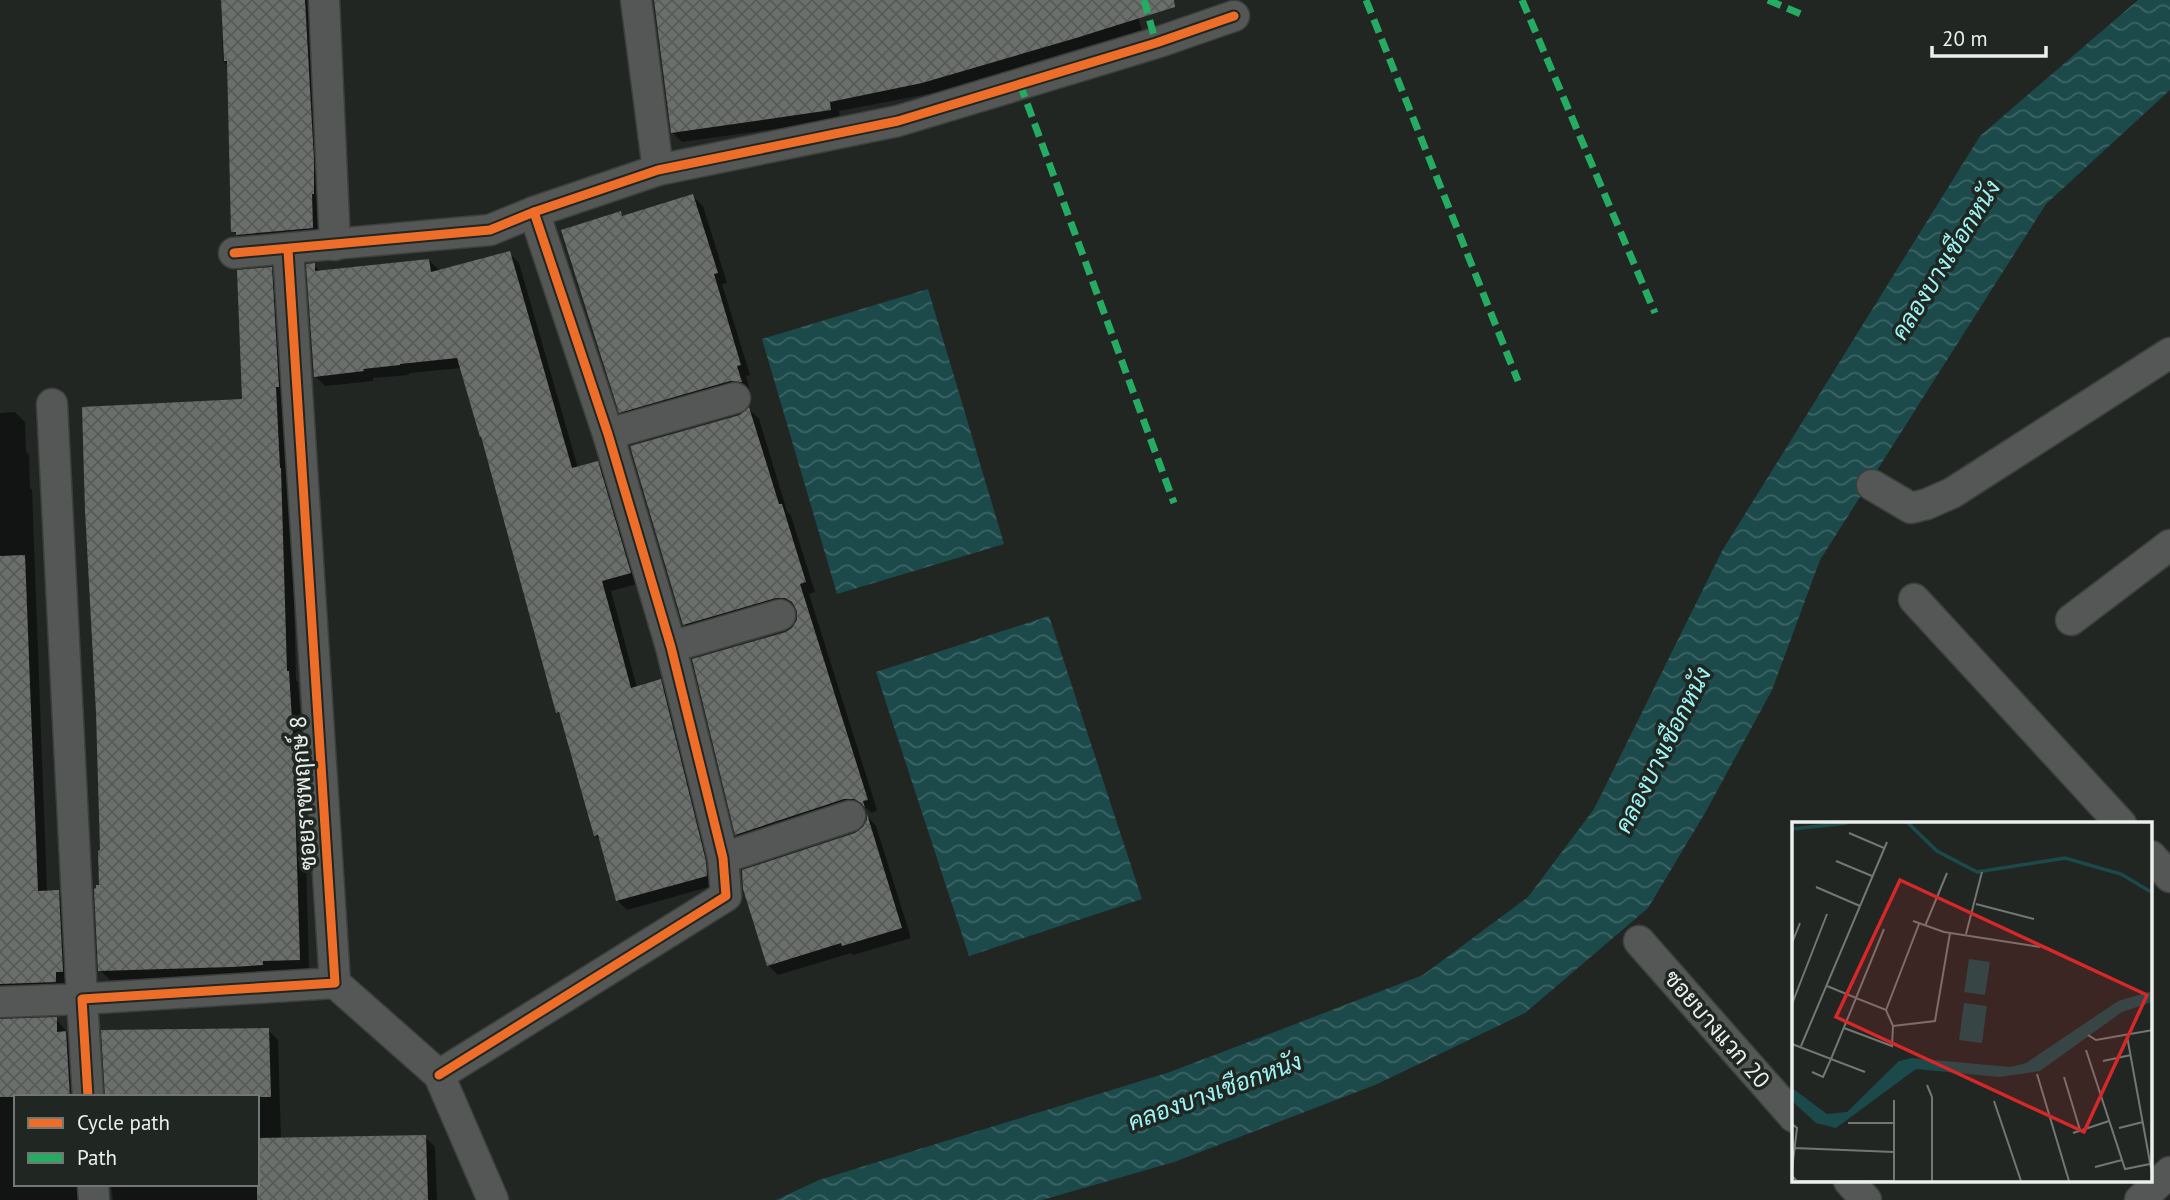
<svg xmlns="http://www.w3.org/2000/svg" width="2170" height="1200" viewBox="0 0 2170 1200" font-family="'PT Sans',Sarabun,sans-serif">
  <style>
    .water { fill: url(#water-waves) }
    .shadow { fill: #0007 }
    .building { fill: url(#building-cross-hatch) }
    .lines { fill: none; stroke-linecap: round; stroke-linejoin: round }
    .street-casing { stroke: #3c403d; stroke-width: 33 }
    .street { stroke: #545755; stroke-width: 30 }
    .quiet { stroke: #26ab63; stroke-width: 7; stroke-dasharray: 14 7; stroke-linecap: butt }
    .cycleway-casing { stroke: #202722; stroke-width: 13 }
    .cycleway { stroke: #ee6e29; stroke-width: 9 }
    .labels { text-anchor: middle; stroke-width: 7; stroke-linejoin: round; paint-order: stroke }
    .street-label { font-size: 23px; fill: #ebf0ec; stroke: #202722 }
    .water-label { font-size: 24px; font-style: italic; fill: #9ff5f6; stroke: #202722 }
    .inset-river { fill: none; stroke: #1c4a4b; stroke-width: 3.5 }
    .inset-road { fill: none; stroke: #727773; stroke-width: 2 }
    .view { fill: #d62828; fill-opacity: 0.15; stroke: #d62828; stroke-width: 3.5 }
    .inset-edge { fill: none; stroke: #ebf0ec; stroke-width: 3.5 }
  </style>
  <defs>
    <pattern id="water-waves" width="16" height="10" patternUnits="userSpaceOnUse" patternTransform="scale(1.75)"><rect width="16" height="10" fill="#1c4a4b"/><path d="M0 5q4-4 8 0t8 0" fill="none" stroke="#3d6465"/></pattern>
    <pattern id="building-cross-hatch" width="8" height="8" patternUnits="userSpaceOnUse" patternTransform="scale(1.75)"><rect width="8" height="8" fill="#6b6f6b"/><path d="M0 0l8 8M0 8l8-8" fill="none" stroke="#575a57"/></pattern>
  </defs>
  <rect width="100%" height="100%" fill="#212623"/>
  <g class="water">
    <polygon points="2138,0 2170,0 2170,90 2046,204 1820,560 1772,690 1705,813 1648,908 1525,1013 1375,1085 1174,1162 1042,1200 776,1200 819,1180 1170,1072 1423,975 1528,897 1594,809 1722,551 1980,136"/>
    <polygon points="928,289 1004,544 837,594 762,339"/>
    <polygon points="1049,616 1142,899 969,956 876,672"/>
  </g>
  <g class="shadow">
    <polygon points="221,0 314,0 323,238 243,241 233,231 228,66 223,60"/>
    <polygon points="655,0 1133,0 1142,30 933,93 839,111 840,120 682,142 672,132"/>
    <polygon points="693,196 703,206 727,283 722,284 750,375 746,376 750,391 741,390 631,422 621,412 620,213 624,217"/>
    <polygon points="509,253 519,263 578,468 597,463 607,473 640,583 611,591 637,688 660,681 670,691 716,885 627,910 617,900 601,841 596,836 562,717 557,712 484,438 462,368 409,373 409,375 373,378 373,381 325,386 315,376 314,265 321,272 429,260 440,271"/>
    <polygon points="271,269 281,279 291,479 296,680 298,682 303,748 309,969 272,971 272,974 243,976 110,980 100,970 101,887 244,401"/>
    <polygon points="749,409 759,419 787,511 791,516 815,592 809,594 877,810 872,813 866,808 855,809 747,844 737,835 694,660 786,633 793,629 799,620 799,610 796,608 787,607 694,634 684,624 741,416"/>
    <polygon points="15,412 25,422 26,452 29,455 30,488 32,490 47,892 58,892 68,902 72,981 65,981 65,992 0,998 0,413"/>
    <polygon points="869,818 876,826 911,938 853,955 851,953 778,975 768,965 856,834 865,828"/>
    <polygon points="56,1019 76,1043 79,1097 16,1097 16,1184 89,1184 85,1200 0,1200 0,1021"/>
    <polygon points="268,1030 278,1040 281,1139 425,1137 435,1147 437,1200 113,1200 111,1184 257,1184 257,1097"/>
  </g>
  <g class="building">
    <polygon points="221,0 305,0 314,160 314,194 312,194 313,228 236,235 236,232 231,232 227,61 224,61"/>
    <polygon points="654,0 1174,0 1175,7 1076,38 922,83 830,102 831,110 671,133"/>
    <polygon points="693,194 718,273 714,274 741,365 737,366 742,382 730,381 619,413 561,230 621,211 622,216"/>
    <polygon points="510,251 572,468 598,461 631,573 602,581 619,643 631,688 661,679 706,861 707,876 616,901 598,835 594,836 559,712 556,713 481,436 480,437 457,358 400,364 400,365 363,369 364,371 314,377 306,264 315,263 315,271 429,259 431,272"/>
    <polygon points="272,267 279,387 276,387 280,468 281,468 287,671 289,671 293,737 300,960 263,961 263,965 232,967 98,971 94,889 96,888 96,885 99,885 98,851 100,850 99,816 96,713 85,510 82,407 242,399 237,270"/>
    <polygon points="749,407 779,504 782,504 806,582 800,584 868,800 863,801 865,808 861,803 854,799 844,799 735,835 692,659 786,632 792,628 797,620 797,611 792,602 785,598 776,598 683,625 630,446 740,415"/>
    <polygon points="25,555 38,891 59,890 63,972 56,972 56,982 0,984 0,556"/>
    <polygon points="867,814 902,928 842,946 841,943 767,966 743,889 742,870 855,833 863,827 867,820"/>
    <polygon points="57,1017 57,1032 66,1031 70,1097 0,1097 0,1019"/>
    <polygon points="269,1028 271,1097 105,1097 101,1030"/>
    <polygon points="426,1135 428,1200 257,1200 257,1138"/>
  </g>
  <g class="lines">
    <defs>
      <g id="street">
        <polyline points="324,0 335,245"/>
        <polyline points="636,0 658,170"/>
        <polyline points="234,253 490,230 534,212 658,170 898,121 1156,43 1234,16"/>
        <polyline points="608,434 735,398"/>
        <polyline points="1872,485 1911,508 1927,504 1952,493 2170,353"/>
        <polyline points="1914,599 2121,824"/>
        <polyline points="2071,620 2170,545"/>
        <polyline points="671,647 780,615"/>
        <polyline points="2151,856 2170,877"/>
        <polyline points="723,858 850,816"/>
        <polyline points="1639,941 1794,1117"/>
        <polyline points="335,983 439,1075 493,1200"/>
        <polyline points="0,1002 82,999 52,404"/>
        <polyline points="439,1075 726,896 723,858 671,647 608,434 534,212"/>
        <polyline points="88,1097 82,999 335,983 288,250"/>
        <polyline points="1849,1181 1866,1200"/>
        <polyline points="93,1184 94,1200"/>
        <polyline points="2140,1200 2170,1172"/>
      </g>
    </defs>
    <use href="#street" class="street-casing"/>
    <use href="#street" class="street"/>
    <g class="quiet">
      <polyline points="1144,0 1156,43"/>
      <polyline points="1366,0 1518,381"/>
      <polyline points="1522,0 1655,313"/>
      <polyline points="1768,0 1803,15"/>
      <polyline points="1020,84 1174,503"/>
    </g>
    <defs>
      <g id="cycleway">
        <polyline points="234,253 490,230 534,212 658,170 898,121 1156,43 1234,16"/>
        <polyline points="439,1075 726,896 723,858 671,647 608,434 534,212"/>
        <polyline points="88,1097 82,999 335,983 288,250"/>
      </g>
    </defs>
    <use href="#cycleway" class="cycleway-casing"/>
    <use href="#cycleway" class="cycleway"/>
  </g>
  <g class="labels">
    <g class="street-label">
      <text transform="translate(303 793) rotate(-94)" y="8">ซอยราชพฤกษ์ 8</text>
      <text transform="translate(1717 1029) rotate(49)" y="8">ซอยบางแวก 20</text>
    </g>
    <g class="water-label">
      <text transform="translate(1946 260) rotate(-58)" y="8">คลองบางเชือกหนัง</text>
      <text transform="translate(1663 750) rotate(-63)" y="8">คลองบางเชือกหนัง</text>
      <text transform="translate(1215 1092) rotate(-20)" y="8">คลองบางเชือกหนัง</text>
    </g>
  </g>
  <g transform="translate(1792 822)">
    <rect width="360" height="360" fill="#212623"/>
    <path d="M 177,137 L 198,140 L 193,173 L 172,170 ZM 360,169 L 360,180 L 330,190 L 248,249 L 207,255 L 124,247 L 44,306 L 24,301 L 0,279 L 0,266 L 35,292 L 55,290 L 107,239 L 120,236 L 218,245 L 234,241 L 326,179 ZM 172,181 L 195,184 L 190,221 L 167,218 Z" fill="#1c4a4b"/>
    <path class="inset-river" d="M 116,1 L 145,29 L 185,50 L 273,36 L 329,52 L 361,71M 0,7 L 55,1"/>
    <path class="inset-road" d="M 57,11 L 92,26M 44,39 L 80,54M 24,65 L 68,84M 184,82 L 242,97M 121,99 L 152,110 L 248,125M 133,104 L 155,51M 174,112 L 190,50M 0,121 L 8,101M 35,164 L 64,176 L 92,107M 0,182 L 35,92M 101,204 L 143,199 L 158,111M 52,206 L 100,224 L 101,204 L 94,188M 296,213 L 304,218 L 361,208M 335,214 L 361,357M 0,222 L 39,237 L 64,176 L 94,188 L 127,102M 9,224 L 95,20M 294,228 L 333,347 L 358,342M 311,239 L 339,233M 20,250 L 31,255 L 39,237 L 73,250M 245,252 L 277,359M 272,255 L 288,308M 135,263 L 140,275 L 140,359M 102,278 L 102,359M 202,279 L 229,359M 56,301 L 102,301M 0,302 L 5,306 L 0,348M 327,306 L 351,300M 281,311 L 317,299M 2,326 L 102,330M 303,345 L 330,338M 0,354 L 5,359 L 102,359"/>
    <path class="view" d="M 108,58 L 355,173 L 292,310 L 44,195 Z"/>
    <rect width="360" height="360" class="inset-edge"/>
  </g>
  <rect x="14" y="1095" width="245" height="91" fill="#202722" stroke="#717773" stroke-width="2"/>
  <rect x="28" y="1118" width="35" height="10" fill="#ee6e29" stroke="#717773" stroke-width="2"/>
  <text x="77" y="1130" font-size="21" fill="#ebf0ec">Cycle path</text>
  <rect x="28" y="1153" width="35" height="10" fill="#26ab63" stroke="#717773" stroke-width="2"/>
  <text x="77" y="1165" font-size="21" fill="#ebf0ec">Path</text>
  <path d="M1932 46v10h114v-10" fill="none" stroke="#ebf0ec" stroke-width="3.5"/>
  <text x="1942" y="46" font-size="21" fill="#ebf0ec" stroke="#202722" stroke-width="5" paint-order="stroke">20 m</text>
</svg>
